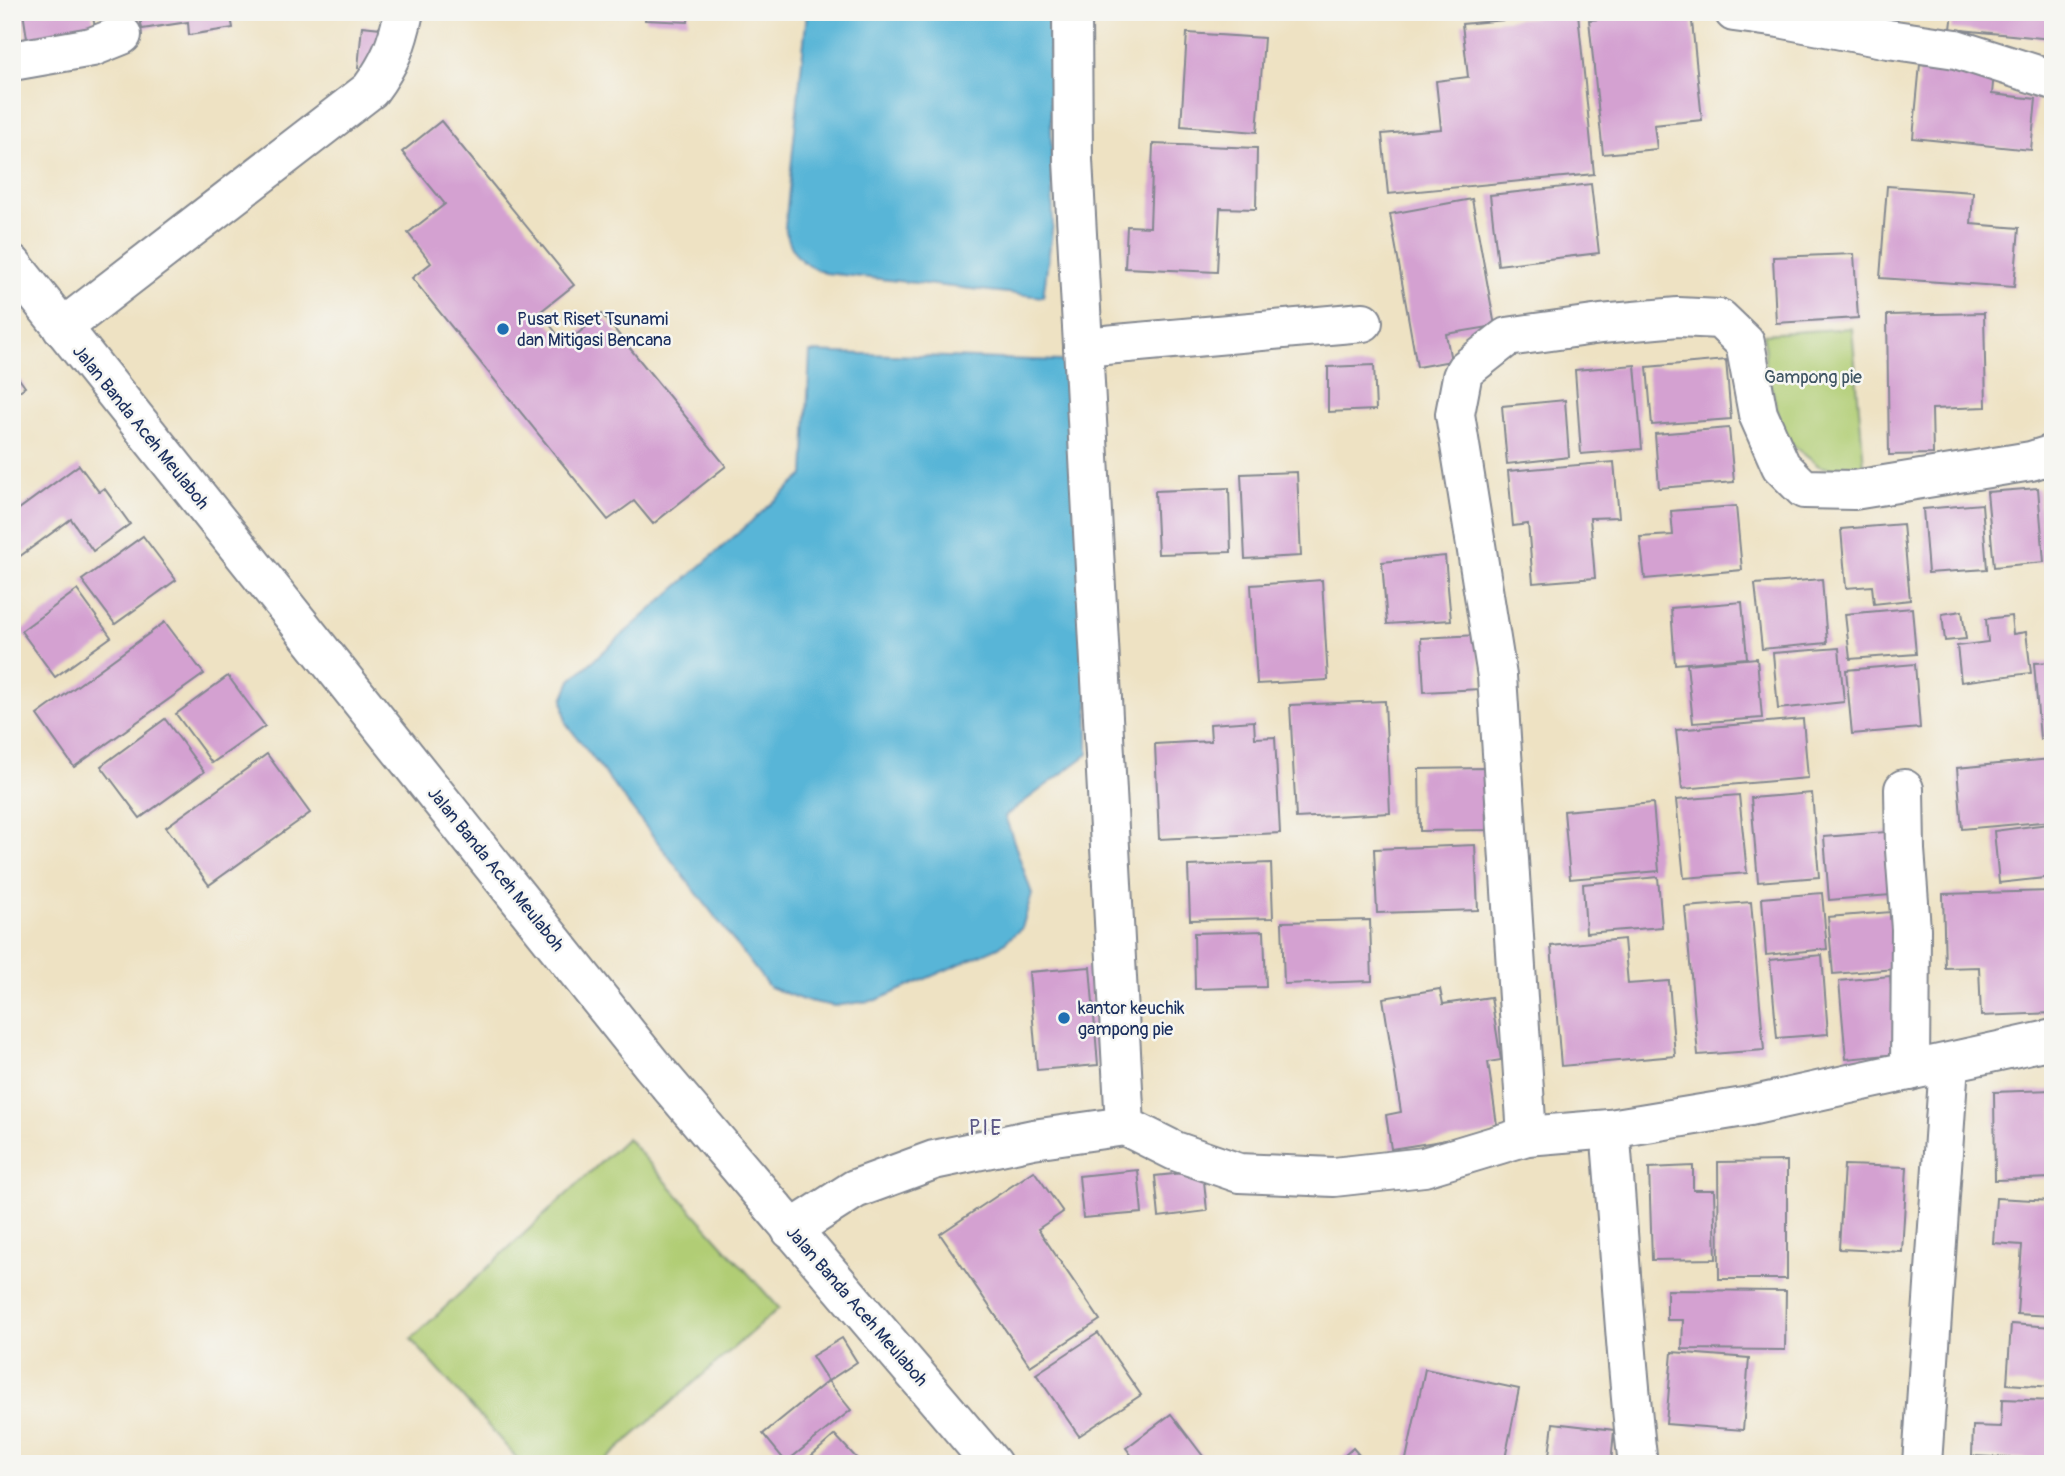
<svg xmlns="http://www.w3.org/2000/svg" width="2065" height="1476" viewBox="0 0 2065 1476" font-family="Pangolin,sans-serif">
  <style>
    .green { fill: #b1cd74; stroke: #667e69; stroke-width: 2 }
    .water { fill: #59b5d7; stroke: #3a729a; stroke-width: 2 }
    .building { fill: #d4a1d1 }
    .lines { fill: none; stroke-linecap: round; stroke-linejoin: round }
    .minor-casing { stroke: #848890; stroke-width: 42 }
    .highway-casing { stroke: #848890; stroke-width: 42 }
    .minor { stroke: #fff; stroke-width: 38 }
    .highway { stroke: #fff; stroke-width: 38 }
    .poi-dot { fill: #1f6fb2; stroke: #f6f6f2; stroke-width: 2.5 }
    .labels { text-anchor: middle; stroke-width: 5; stroke-linejoin: round; paint-order: stroke }
    .poi-label { font-size: 18px; fill: #1b2f5e; stroke: #f6f6f2; text-anchor: start }
    .park-label { font-size: 18px; fill: #405664; stroke: #f6f6f2 }
    .street-label { font-size: 18px; fill: #1b2f5e; stroke: #f6f6f2 }
    .quarter-label { font-size: 21px; letter-spacing: 2px; fill: #5c5786; stroke: #f6f6f2 }
  </style>
  <rect width="100%" height="100%" fill="#f6f6f2"/>
  <filter id="ink" filterUnits="userSpaceOnUse"><feTurbulence type="fractalNoise" baseFrequency=".0143" numOctaves="2"/><feDisplacementMap in="SourceGraphic" scale="14" xChannelSelector="R" yChannelSelector="G"/><feConvolveMatrix kernelMatrix="1 2 1 2 8 2 1 2 1" color-interpolation-filters="sRGB"/></filter>
  <filter id="wash" filterUnits="userSpaceOnUse"><feTurbulence type="fractalNoise" baseFrequency=".00686" numOctaves="4" result="noise"/><feDisplacementMap in="SourceGraphic" scale="28" xChannelSelector="R" yChannelSelector="G"/><feGaussianBlur stdDeviation="1.57" result="paint"/><feColorMatrix in="noise" values="0 0 0 0 0 0 0 0 0 0 0 0 0 0 0 0 0 1.4 0 .05"/><feComposite in="paint" operator="in"/></filter>
  <g filter="url(#wash)">
    <rect width="100%" height="100%" fill="#eee2c3"/>
    <g class="green">
      <polygon points="1852,328 1865,476 1819,466 1791,444 1780,422 1765,363 1764,334"/>
      <polygon points="627,1138 779,1308 601,1464 522,1464 411,1339"/>
    </g>
    <g class="water">
      <path d="M 807,12 L 1049,12 L 1053,224 L 1043,297 L 825,273 C 799,263 792,255 785,228 Z"/>
      <polygon points="810,352 1088,362 1088,754 1005,816 1032,894 1022,928 999,947 877,1000 834,1006 803,1000 769,987 566,723 563,699 571,680 804,475"/>
    </g>
    <g id="blocks">
      <g class="building">
        <polygon points="23,12 92,12 96,33 28,45"/>
        <polygon points="139,12 230,12 233,28 189,35 188,22 142,29"/>
        <polygon points="646,12 689,12 688,22 645,20"/>
        <polygon points="1673,12 1691,12 1702,120 1654,125 1657,149 1603,154 1589,20"/>
        <polygon points="1953,12 2053,12 2051,39 1951,29"/>
        <polygon points="1578,13 1594,174 1388,194 1382,134 1441,129 1436,81 1468,77 1462,24"/>
        <polygon points="362,26 390,29 386,71 358,68"/>
        <polygon points="1187,33 1264,38 1257,132 1181,126"/>
        <polygon points="1920,64 1994,72 1992,94 2036,99 2031,150 1913,138"/>
        <polygon points="441,121 574,285 540,312 565,344 602,314 726,466 653,524 634,501 608,520 412,278 431,263 408,233 445,204 402,152"/>
        <polygon points="1153,144 1257,148 1256,209 1220,208 1217,272 1125,268 1127,226 1150,227"/>
        <polygon points="1591,184 1599,253 1498,265 1490,195"/>
        <polygon points="1887,186 1973,192 1971,224 2019,228 2014,287 1880,278"/>
        <polygon points="1472,199 1495,326 1446,334 1451,361 1417,367 1390,214"/>
        <polygon points="1854,254 1858,318 1776,323 1773,257"/>
        <polygon points="1984,313 1986,407 1932,409 1933,454 1889,455 1887,315"/>
        <polygon points="1726,360 1731,419 1652,425 1647,367"/>
        <polygon points="1374,365 1376,410 1328,412 1328,367"/>
        <polygon points="1635,365 1642,449 1581,454 1575,370"/>
        <polygon points="12,369 25,387 12,396"/>
        <polygon points="1565,400 1569,457 1507,464 1502,406"/>
        <polygon points="1729,428 1734,482 1659,488 1655,434"/>
        <polygon points="1614,462 1619,517 1590,518 1595,578 1533,583 1528,524 1513,526 1508,471"/>
        <polygon points="79,465 99,492 104,488 130,524 93,551 71,519 12,562 12,500 19,509"/>
        <polygon points="1297,472 1301,556 1245,559 1241,474"/>
        <polygon points="2053,481 2053,537 2051,537 2046,482"/>
        <polygon points="1229,488 1231,552 1158,554 1155,491"/>
        <polygon points="2038,488 2044,562 1994,567 1987,492"/>
        <polygon points="1982,504 1987,569 1928,573 1923,509"/>
        <polygon points="1736,506 1742,570 1645,579 1640,537 1673,535 1671,511"/>
        <polygon points="1903,524 1910,600 1874,604 1872,586 1846,588 1841,529"/>
        <polygon points="143,536 176,580 115,624 82,580"/>
        <polygon points="1445,556 1451,620 1387,624 1382,562"/>
        <polygon points="1822,579 1827,643 1762,649 1755,584"/>
        <polygon points="1322,580 1328,680 1257,684 1251,585"/>
        <polygon points="77,590 111,637 55,677 21,631"/>
        <polygon points="1742,602 1747,658 1675,664 1671,608"/>
        <polygon points="1912,608 1916,654 1850,659 1845,614"/>
        <polygon points="1962,611 1966,639 1945,641 1942,614"/>
        <polygon points="2011,616 2013,634 2026,632 2031,673 1961,682 1957,646 1988,642 1986,619"/>
        <polygon points="165,622 204,674 74,767 37,715"/>
        <polygon points="1478,635 1480,689 1424,692 1421,638"/>
        <polygon points="1839,648 1844,702 1778,709 1773,653"/>
        <polygon points="1757,658 1762,718 1693,723 1687,664"/>
        <polygon points="2053,662 2053,738 2040,739 2034,663"/>
        <polygon points="1915,664 1920,728 1852,734 1846,670"/>
        <polygon points="228,676 265,726 212,763 176,714"/>
        <polygon points="1385,701 1390,813 1296,818 1290,705"/>
        <polygon points="165,719 204,772 140,818 101,766"/>
        <polygon points="1803,719 1808,778 1682,789 1676,730"/>
        <polygon points="1254,721 1255,738 1275,737 1280,833 1159,839 1155,744 1211,741 1210,724"/>
        <polygon points="267,754 310,813 209,885 166,827"/>
        <polygon points="2051,759 2053,821 1962,829 1957,768"/>
        <polygon points="1485,768 1486,830 1420,831 1419,769"/>
        <polygon points="1812,793 1819,877 1758,882 1751,798"/>
        <polygon points="1739,795 1747,873 1684,878 1676,800"/>
        <polygon points="1653,803 1659,871 1570,879 1564,811"/>
        <polygon points="2048,824 2053,877 1999,883 1994,831"/>
        <polygon points="1898,831 1903,894 1829,900 1824,837"/>
        <polygon points="1475,845 1478,910 1377,913 1374,849"/>
        <polygon points="1271,863 1273,918 1190,920 1188,866"/>
        <polygon points="1658,877 1662,927 1586,933 1583,884"/>
        <polygon points="2053,891 2053,1013 1981,1016 1979,967 1945,968 1943,894"/>
        <polygon points="1822,893 1827,949 1766,955 1762,898"/>
        <polygon points="1751,902 1764,1050 1698,1055 1685,907"/>
        <polygon points="1904,911 1908,968 1833,974 1828,917"/>
        <polygon points="1370,920 1372,981 1284,984 1282,922"/>
        <polygon points="1264,931 1266,987 1195,989 1194,933"/>
        <polygon points="1624,939 1628,984 1669,981 1675,1056 1561,1066 1551,946"/>
        <polygon points="1822,955 1828,1034 1777,1038 1770,960"/>
        <polygon points="1090,967 1098,1065 1037,1070 1029,972"/>
        <polygon points="1890,976 1898,1054 1846,1059 1839,981"/>
        <polygon points="1440,989 1443,1004 1491,997 1501,1060 1488,1062 1498,1132 1391,1149 1386,1115 1401,1112 1383,998"/>
        <polygon points="2053,1090 2053,1178 1995,1180 1994,1092"/>
        <polygon points="1787,1161 1787,1279 1719,1279 1718,1162"/>
        <polygon points="1844,1165 1907,1167 1902,1252 1839,1249"/>
        <polygon points="1693,1166 1693,1190 1714,1190 1716,1259 1652,1260 1649,1168"/>
        <polygon points="1138,1170 1142,1213 1083,1218 1079,1176"/>
        <polygon points="1034,1171 1063,1212 1038,1229 1100,1320 1030,1366 940,1234"/>
        <polygon points="1203,1171 1207,1211 1159,1217 1155,1176"/>
        <polygon points="1996,1198 2053,1201 2053,1316 2017,1314 2022,1245 1993,1243"/>
        <polygon points="1667,1290 1786,1291 1785,1350 1682,1349 1683,1320 1667,1320"/>
        <polygon points="2011,1324 2053,1327 2053,1387 2007,1384"/>
        <polygon points="1098,1333 1141,1395 1079,1436 1036,1374"/>
        <polygon points="842,1338 857,1362 828,1381 812,1356"/>
        <polygon points="1672,1352 1749,1358 1743,1430 1666,1424"/>
        <polygon points="1425,1369 1519,1389 1504,1464 1405,1464"/>
        <polygon points="828,1381 851,1410 786,1462 763,1434"/>
        <polygon points="2002,1399 2053,1401 2053,1460 1972,1456 1973,1426 2001,1427"/>
        <polygon points="1171,1414 1209,1464 1138,1464 1126,1448"/>
        <polygon points="1553,1423 1614,1430 1611,1464 1548,1464"/>
        <polygon points="835,1435 862,1464 802,1464"/>
        <polygon points="1353,1448 1367,1464 1335,1464"/>
      </g>
    </g>
  </g>
  <g filter="url(#ink)">
    <use href="#blocks" fill-opacity="0" stroke="#848890" stroke-width="2"/>
    <g class="lines">
      <defs>
        <g id="minor">
          <polyline points="1072,12 1073,160 1125,1126"/>
          <polyline points="1734,12 1779,18 1888,39 1956,49 2050,79"/>
          <polyline points="12,61 92,47 122,35"/>
          <path d="M 62,328 L 370,90 C 390,63 397,45 404,12"/>
          <polyline points="1083,347 1363,322"/>
          <polyline points="1904,789 1905,850 1911,929 1910,1071"/>
          <path d="M 1610,1129 C 1620,1240 1624,1352 1638,1464"/>
          <polyline points="1527,1136 1497,676 1455,414 1462,377 1465,370 1507,337 1601,324 1678,317 1720,319 1745,343 1758,414 1781,466 1804,489 1854,490 2031,461 2053,454"/>
          <polyline points="791,1230 855,1189 934,1160 1033,1139 1125,1126 1175,1151 1239,1173 1334,1177 1424,1167 1527,1136 1610,1129 1750,1106 2053,1039"/>
          <polyline points="1922,1464 1949,1063"/>
        </g>
        <polyline id="highway" points="12,264 652,1065 992,1464"/>
      </defs>
      <use href="#minor" class="minor-casing"/>
      <use href="#highway" class="highway-casing"/>
      <use href="#minor" class="minor"/>
      <use href="#highway" class="highway"/>
    </g>
  </g>
  <g class="poi-dot">
    <circle cx="503" cy="329" r="7"/>
    <circle cx="1064" cy="1018" r="7"/>
  </g>
  <g class="labels">
    <g class="poi-label">
      <text x="517" y="325">Pusat Riset Tsunami<tspan x="517" dy="21">dan Mitigasi Bencana</tspan></text>
      <text x="1078" y="1014">kantor keuchik<tspan x="1078" dy="21">gampong pie</tspan></text>
    </g>
    <g class="park-label">
      <text x="1813" y="383">Gampong pie</text>
    </g>
    <g class="street-label">
      <text transform="translate(141 427) rotate(51)" y="6">Jalan Banda Aceh Meulaboh</text>
      <text transform="translate(496 869) rotate(51)" y="6">Jalan Banda Aceh Meulaboh</text>
      <text transform="translate(857 1306) rotate(49)" y="6">Jalan Banda Aceh Meulaboh</text>
    </g>
    <g class="quarter-label">
      <text x="986" y="1135">PIE</text>
    </g>
  </g>
  <rect width="2065" height="1476" fill="none" stroke="#f6f6f2" stroke-width="42"/>
</svg>
